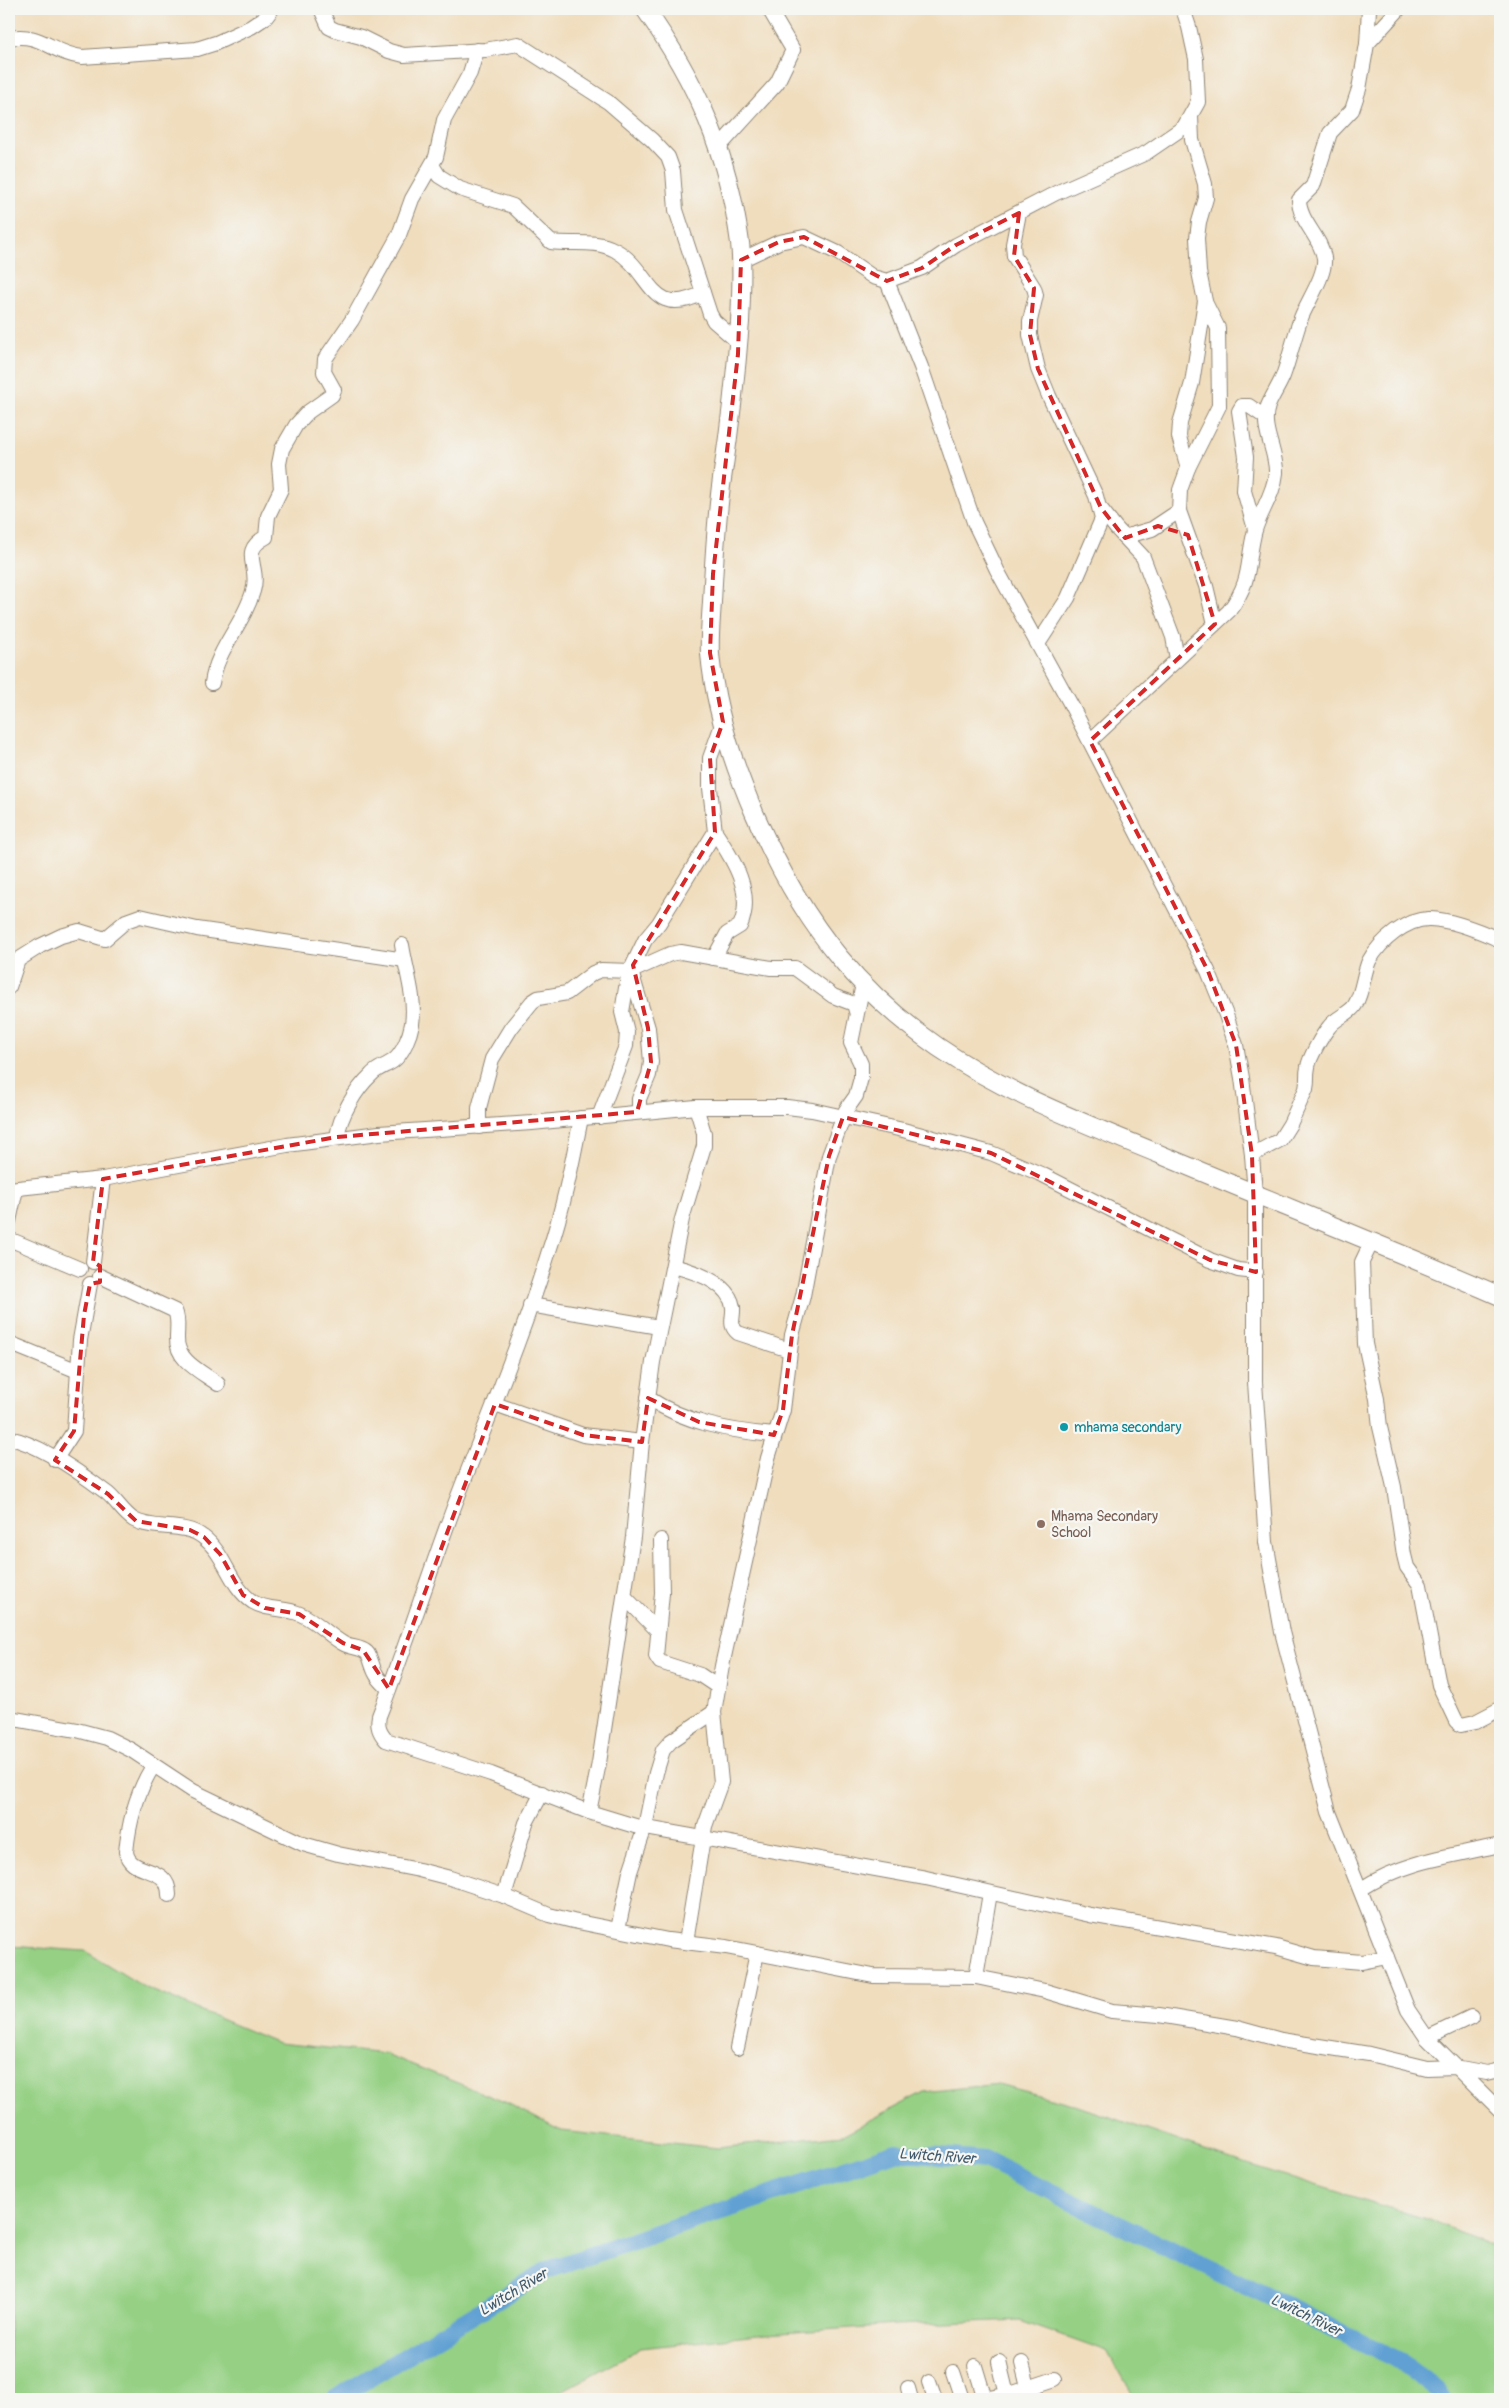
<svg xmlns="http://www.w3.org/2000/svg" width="1509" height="2408" viewBox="0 0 1509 2408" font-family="Pangolin,sans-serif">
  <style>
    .green { fill: #95d084; stroke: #607e58 }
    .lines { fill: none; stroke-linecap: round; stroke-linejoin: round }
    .river { stroke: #61a0d3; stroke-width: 18 }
    .minor-casing { stroke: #8e8474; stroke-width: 16 }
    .major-casing { stroke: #8e8474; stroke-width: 20 }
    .minor { stroke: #fff; stroke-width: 14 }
    .major { stroke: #fff; stroke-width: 18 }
    .marked { fill: none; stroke: #d62828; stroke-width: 4; stroke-dasharray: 10 6; stroke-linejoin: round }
    .culture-dot { fill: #0f9aa8; stroke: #f6f6f2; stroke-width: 2 }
    .education-dot { fill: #8d6e63; stroke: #f6f6f2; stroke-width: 2 }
    .labels { text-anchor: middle; stroke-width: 4.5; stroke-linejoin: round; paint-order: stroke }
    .culture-label { font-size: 14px; fill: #0d838f; stroke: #f6f6f2; text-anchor: start }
    .education-label { font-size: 14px; fill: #785e54; stroke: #f6f6f2; text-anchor: start }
    .water-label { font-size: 15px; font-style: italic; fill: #415a6e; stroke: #f6f6f2 }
  </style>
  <rect width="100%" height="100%" fill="#f6f6f2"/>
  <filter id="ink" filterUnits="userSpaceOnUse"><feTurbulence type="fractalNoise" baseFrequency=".02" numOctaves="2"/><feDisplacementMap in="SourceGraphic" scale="10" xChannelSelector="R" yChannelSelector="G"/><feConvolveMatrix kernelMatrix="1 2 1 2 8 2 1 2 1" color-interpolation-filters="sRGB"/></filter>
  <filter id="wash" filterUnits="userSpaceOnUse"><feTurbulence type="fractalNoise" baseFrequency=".0096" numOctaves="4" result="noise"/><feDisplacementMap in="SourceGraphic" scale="20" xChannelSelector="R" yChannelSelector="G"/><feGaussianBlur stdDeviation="1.12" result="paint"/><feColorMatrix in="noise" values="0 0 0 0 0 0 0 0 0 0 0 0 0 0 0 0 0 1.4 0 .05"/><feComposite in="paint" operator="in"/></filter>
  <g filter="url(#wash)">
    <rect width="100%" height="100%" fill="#f0ddbd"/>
    <polygon class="green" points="9,1946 85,1951 144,1987 278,2043 386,2054 507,2103 561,2131 718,2148 842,2135 924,2092 998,2084 1069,2103 1234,2160 1426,2219 1500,2248 1500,2399 1134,2399 1107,2351 1020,2320 896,2325 767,2334 641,2348 547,2399 9,2399"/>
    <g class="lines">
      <polyline class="river" points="335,2399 547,2270 895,2152 985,2160 1397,2359 1438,2390 1443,2399"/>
    </g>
  </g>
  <g filter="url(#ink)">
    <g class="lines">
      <defs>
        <g id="minor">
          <polyline points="321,9 329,27 335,30 361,37 389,51 404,55 485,50 518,44 608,102 652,140 668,157 673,171 676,210 710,314 714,321 738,342"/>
          <path d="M 9,38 C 42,32 50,53 82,57 L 197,49 L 216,43 L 251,27 L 266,17 L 272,9"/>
          <polyline points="1367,44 1369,9"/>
          <polyline points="1191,116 1192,140 1205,184 1206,198 1199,222 1197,238 1199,272 1205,301 1192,383 1180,423 1179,437 1188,468 1180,490 1179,511 1206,586 1215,624"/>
          <polyline points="718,148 777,83 793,50 769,9"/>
          <path d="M 432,165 L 439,176 L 460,189 L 513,206 L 551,242 C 573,245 594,239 615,250 C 652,270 649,321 703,293"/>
          <polyline points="1019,213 1013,244 1014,256 1034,288 1036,295 1030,321 1030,335 1038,369 1049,396 1096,496 1102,519 1068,598 1038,644"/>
          <polyline points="741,260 779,242 804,237 838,253 873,277 887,281 922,268 956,245 1056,193 1146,153 1184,127 1198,102 1196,59 1189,27 1183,9"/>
          <polyline points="887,281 921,367 974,522 997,570 1070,703 1208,971 1226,1015 1236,1045 1242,1078 1252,1155 1255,1194 1255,1382 1266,1542 1282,1632 1329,1812 1408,2010 1427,2038 1500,2111"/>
          <polyline points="1188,468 1219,406 1218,328 1205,302"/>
          <polyline points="1101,509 1116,528 1143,557 1173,637 1177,659"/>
          <polyline points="1255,529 1244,491 1246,457 1239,411 1242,406 1249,406 1265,417"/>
          <polyline points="1124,537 1152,529 1179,511"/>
          <path d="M 212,683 C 217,648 244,624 253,591 C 261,566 238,552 266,537 L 268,516 L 281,489 L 279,464 L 282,449 L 296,425 L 308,412 L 332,395 L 334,390 L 324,372 L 325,359 L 352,320 L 399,235 L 412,199 L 436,157 L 444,120 L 470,73 L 477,50"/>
          <path d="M 1090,741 L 1229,611 C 1253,579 1246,564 1255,530 C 1261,510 1274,494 1276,473 C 1277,451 1260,428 1268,406 C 1272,396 1279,386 1283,376 C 1290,357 1294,337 1301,318 C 1307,302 1326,275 1324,258 C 1321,237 1299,221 1299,200 L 1313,186 L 1330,133 L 1352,110 L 1359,89 L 1367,44 L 1399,9"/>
          <path d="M 714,958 L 727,934 L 740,926 C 755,893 733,859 715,832"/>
          <polyline points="9,987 18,960 40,946 61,936 79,931 105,939 126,921 140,916 197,929 405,960"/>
          <polyline points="639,1112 639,1099 649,1075 651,1062 648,1028 632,975 633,965 645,940 659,923 715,832 710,788 710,758 723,722"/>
          <polyline points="599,1117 626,1046 627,1032 622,1012 629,970"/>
          <path d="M 581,1118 C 572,1164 563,1210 548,1254 C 523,1335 490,1413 460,1491 C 431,1566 408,1642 379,1716 C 377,1726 379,1732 386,1740 L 491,1774 L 589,1812 L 635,1826 L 926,1878 L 1090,1915 L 1276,1947 L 1314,1958 L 1362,1962 L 1387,1957"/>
          <polyline points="479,1127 479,1108 492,1059 511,1028 532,1002 538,998 567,993 593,973 601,970 632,971 670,954 681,952 771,968 795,968 833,996 854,1004 856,1011"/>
          <path d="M 337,1137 C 340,1116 355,1090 371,1075 C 377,1068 386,1066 393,1061 C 403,1054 410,1035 412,1024 C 416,998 406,971 402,945"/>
          <path d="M 1252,1155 L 1280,1140 L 1290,1124 L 1306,1089 C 1308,1081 1306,1075 1308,1067 C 1309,1058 1323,1034 1329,1027 C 1336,1017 1350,1014 1355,1005 C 1363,991 1363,975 1369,961 C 1380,941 1407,918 1430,919 C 1453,920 1480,931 1500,940"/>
          <polyline points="9,1189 103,1179 287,1145 379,1133 532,1123 696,1107 787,1107 812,1110 903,1130 991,1153 1043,1175 1210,1260 1238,1270 1256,1272"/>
          <polyline points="9,1221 16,1189"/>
          <polyline points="9,1239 80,1269"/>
          <polyline points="1372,1241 1362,1262 1365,1344 1377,1399 1380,1427 1394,1487 1404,1555 1407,1567 1420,1585 1439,1685 1456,1721 1461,1725 1475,1722 1500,1709"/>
          <polyline points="93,1262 103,1179"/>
          <path d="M 673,1266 C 693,1271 729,1282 733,1307 C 734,1318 728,1325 738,1333 L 789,1350"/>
          <path d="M 100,1276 L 175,1311 C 179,1319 177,1329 177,1338 C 176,1361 202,1372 218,1384"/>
          <polyline points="530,1305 659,1327"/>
          <polyline points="9,1343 78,1371"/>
          <path d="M 648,1398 C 686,1423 729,1431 774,1435"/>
          <polyline points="495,1404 583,1435 642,1442"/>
          <path d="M 9,1438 C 39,1444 82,1474 107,1493 C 117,1501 123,1513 134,1520 C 155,1531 184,1522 203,1537 C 226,1554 229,1586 253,1602 C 268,1611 284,1607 300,1614 C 317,1621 328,1635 344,1644 C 351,1648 363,1647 368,1654 C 371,1659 372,1666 375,1672 C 378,1679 384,1684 389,1689"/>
          <polyline points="55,1460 74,1431 80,1340 90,1284"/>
          <polyline points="661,1540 662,1593 656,1656 660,1662 700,1675 718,1687"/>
          <polyline points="624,1596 657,1630"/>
          <polyline points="9,1718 77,1730 107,1738 131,1750 193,1791 303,1844 338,1854 419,1870 450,1878 504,1896 549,1915 573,1921 668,1940 726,1947 873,1976 976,1977 1045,1991 1112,2011 1159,2015 1237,2028 1281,2040 1369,2054 1427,2068 1455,2067 1487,2073 1500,2070"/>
          <path d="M 153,1766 C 137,1792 129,1820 126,1852 C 130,1877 169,1863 169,1895"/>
          <polyline points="589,1812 599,1763 633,1537 642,1442 653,1362 682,1219 704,1146 704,1133 696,1107"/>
          <path d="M 1361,1889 C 1404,1861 1452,1856 1500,1845"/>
          <polyline points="504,1896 526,1823 542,1793"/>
          <polyline points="618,1929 630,1872 645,1827 656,1773 663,1750 671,1741 714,1712"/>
          <polyline points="686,1942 705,1826 721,1782 714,1712 722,1666 768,1458 783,1410 792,1335 803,1296 829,1156 846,1110 856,1096 861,1078 861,1064 851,1043 863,984"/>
          <polyline points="976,1977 990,1893"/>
          <polyline points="1427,2038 1471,2017"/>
          <polyline points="737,2048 757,1953"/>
          <polyline points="999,2362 1008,2399"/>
          <polyline points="1022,2363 1031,2399"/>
          <polyline points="975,2366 985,2399"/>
          <polyline points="953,2372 962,2399"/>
          <polyline points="929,2382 935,2399"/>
          <polyline points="908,2388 911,2399"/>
          <polyline points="984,2399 1007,2395 1055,2379"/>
        </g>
        <path id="major" d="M 645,9 C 697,82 728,153 740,243 C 743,268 741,296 740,322 C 736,374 730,427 722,479 C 716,520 714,561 712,602 C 711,619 709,637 710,654 C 719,752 778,884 840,958 C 868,992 902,1022 938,1047 C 1005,1093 1084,1123 1159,1154 C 1273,1202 1387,1247 1500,1296"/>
      </defs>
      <use href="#minor" class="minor-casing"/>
      <use href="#major" class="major-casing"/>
      <use href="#minor" class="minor"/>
      <use href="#major" class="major"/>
    </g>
  </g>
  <path class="marked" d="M 1019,213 L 1014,256 L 1034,288 L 1030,335 L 1038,369 L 1101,508 L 1125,538 L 1158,526 L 1188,535 L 1215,624 L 1090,741 L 1208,971 L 1236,1045 L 1252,1155 L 1256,1272 L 1210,1260 L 991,1153 L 843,1117 L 829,1156 L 792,1335 L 783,1410 L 774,1435 L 699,1422 L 648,1398 L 642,1442 L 583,1435 L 495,1404 L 389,1689 L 363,1650 L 343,1643 L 299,1614 L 265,1608 L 243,1595 L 220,1554 L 204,1537 L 190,1530 L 136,1521 L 108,1494 L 55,1460 L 74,1431 L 84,1315 L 90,1284 L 100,1282 L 100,1266 L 93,1262 L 103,1179 L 337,1137 L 637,1112 L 651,1062 L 648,1028 L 633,965 L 715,832 L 710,758 L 723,722 L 710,653 L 713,574 L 738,354 L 741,260 L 779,242 L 804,237 L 887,281 L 922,268 L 956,245 Z"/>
  <circle class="culture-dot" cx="1064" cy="1427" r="5"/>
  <circle class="education-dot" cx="1041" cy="1524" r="5"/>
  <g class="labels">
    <g class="culture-label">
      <text x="1074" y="1432">mhama secondary</text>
    </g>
    <g class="education-label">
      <text x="1051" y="1521">Mhama Secondary<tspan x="1051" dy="16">School</tspan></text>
    </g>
    <g class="water-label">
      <text transform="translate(937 2156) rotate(4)" y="5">Lwitch River</text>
      <text transform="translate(513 2292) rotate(-31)" y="5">Lwitch River</text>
      <text transform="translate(1306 2315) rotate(26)" y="5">Lwitch River</text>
    </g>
  </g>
  <rect width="1509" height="2408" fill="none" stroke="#f6f6f2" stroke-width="30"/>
</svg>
